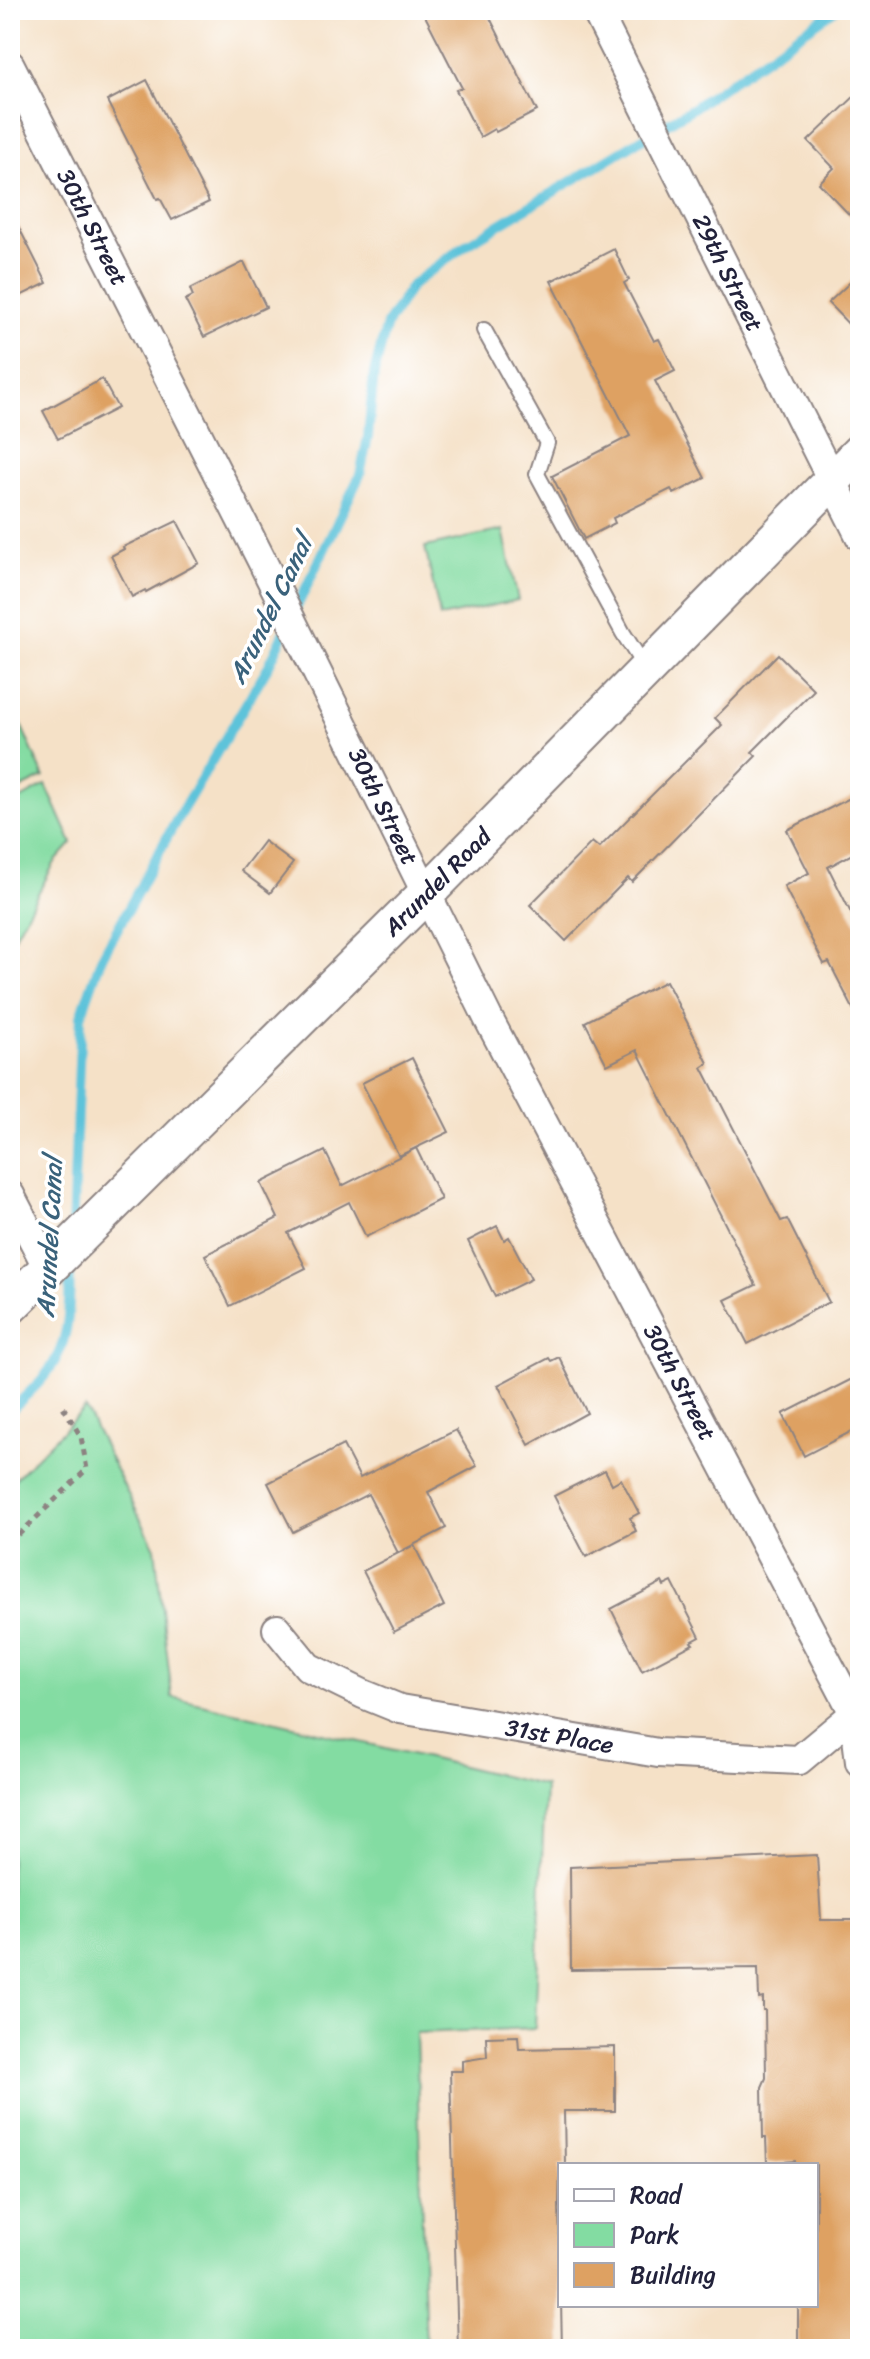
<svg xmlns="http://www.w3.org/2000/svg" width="870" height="2359" viewBox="0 0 870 2359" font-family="Sriracha,sans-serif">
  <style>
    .green { fill: #83dca2; stroke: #527f6e; stroke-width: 2 }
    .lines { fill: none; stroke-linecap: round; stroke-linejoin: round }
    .stream { stroke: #5dc3da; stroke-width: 10 }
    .building { fill: #dea162 }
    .service-casing { stroke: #8c8281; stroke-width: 18 }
    .minor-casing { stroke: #8c8281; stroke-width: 32 }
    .tertiary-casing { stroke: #8c8281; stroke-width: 40 }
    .path { stroke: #8c8281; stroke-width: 5; stroke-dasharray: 6 6; stroke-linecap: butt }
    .service { stroke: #fff; stroke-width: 14 }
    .minor { stroke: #fff; stroke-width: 28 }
    .tertiary { stroke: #fff; stroke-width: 36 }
    .labels { text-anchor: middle; stroke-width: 7; stroke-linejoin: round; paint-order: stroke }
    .street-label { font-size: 24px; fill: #22223b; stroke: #fff }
    .water-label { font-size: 26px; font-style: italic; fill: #3a627b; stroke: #fff }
  </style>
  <rect width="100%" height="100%" fill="#fff"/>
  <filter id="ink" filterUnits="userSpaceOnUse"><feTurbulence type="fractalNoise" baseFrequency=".0125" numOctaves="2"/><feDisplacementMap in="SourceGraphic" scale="16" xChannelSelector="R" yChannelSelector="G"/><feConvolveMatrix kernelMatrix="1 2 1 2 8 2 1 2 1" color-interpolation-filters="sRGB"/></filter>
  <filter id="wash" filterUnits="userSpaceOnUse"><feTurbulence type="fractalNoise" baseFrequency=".006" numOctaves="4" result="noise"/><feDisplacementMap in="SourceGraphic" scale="32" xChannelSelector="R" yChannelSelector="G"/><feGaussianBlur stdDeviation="1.8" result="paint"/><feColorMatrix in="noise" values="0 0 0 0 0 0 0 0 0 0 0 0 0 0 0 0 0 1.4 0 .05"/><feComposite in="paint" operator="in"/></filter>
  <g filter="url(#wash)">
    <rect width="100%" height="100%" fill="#f5e1c7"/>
    <g class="green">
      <polygon points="503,530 518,600 440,617 425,547"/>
      <polygon points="10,700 44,777 10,794"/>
      <polygon points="46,785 72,843 55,862 10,945 10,805"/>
      <polygon points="85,1408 155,1548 172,1697 545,1786 535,2028 416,2033 426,2349 10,2349 10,1484"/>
    </g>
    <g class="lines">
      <g class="stream">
        <polyline points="72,1231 81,1016 101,959 176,821 269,665 360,475 368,437 374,373 387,324 412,285 467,244 693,108 835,10"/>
        <path d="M 10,1411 C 26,1395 46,1379 56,1359 C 72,1329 69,1292 70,1259"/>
      </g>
    </g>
    <g id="blocks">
      <g class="building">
        <polygon points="422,10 486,10 537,111 496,132 494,129 480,137 456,90 462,88"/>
        <polygon points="147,80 209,202 172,220 160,198 157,199 107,101"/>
        <polygon points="860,91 860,226 819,183 834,168 808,141"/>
        <polygon points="10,210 47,283 10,301"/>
        <polygon points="614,249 629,280 624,283 654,341 659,339 675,371 655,381 705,478 674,494 671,489 613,518 615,523 584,539 552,476 630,436 551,281"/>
        <polygon points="244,262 266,307 204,337 185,300 193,296 190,289"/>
        <polygon points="860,273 860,336 828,303"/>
        <polygon points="102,379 118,408 58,439 43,411"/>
        <polygon points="177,521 199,563 146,592 145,590 132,597 111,556 124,549 123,547"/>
        <polygon points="778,654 814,690 752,752 756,756 632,882 628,878 566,941 530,905 592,842 599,848 722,725 715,718"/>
        <polygon points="860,793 860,850 828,867 860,931 860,1022 829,962 824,964 784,886 809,873 787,830"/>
        <polygon points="264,841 293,863 270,893 241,871"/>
        <polygon points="666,981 708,1063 702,1067 781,1221 787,1219 829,1302 748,1344 725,1300 756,1285 637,1050 607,1065 585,1022"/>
        <polygon points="412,1058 449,1132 399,1156 362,1083"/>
        <polygon points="416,1148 441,1199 366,1237 349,1202 288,1233 306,1268 230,1306 205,1255 278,1218 261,1183 325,1151 342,1186"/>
        <polygon points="497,1226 504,1240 509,1237 531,1279 495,1297 468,1241"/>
        <polygon points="559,1357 587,1413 529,1445 498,1385 549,1358 551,1361"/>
        <polygon points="860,1375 860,1427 804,1456 783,1414"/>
        <polygon points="456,1430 477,1466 428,1492 446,1528 398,1553 368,1494 293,1532 268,1483 343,1445 360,1478"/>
        <polygon points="605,1470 612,1484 621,1479 639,1513 630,1518 636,1531 586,1557 554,1496"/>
        <polygon points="414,1545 444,1606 394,1632 363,1571"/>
        <polygon points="662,1582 664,1586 672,1582 700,1637 691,1642 693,1644 642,1671 611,1609"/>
        <polygon points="817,1855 821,1920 858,1920 858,1947 860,1946 860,1997 858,1997 860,2349 798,2349 798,2305 816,2305 816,2165 795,2165 795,2161 767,2163 766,2138 763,2138 762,2087 766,2078 765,2010 763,2010 763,1998 759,1999 758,1968 571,1970 570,1867"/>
        <polygon points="518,2036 519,2049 615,2047 615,2111 564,2111 565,2165 560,2165 559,2204 562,2349 458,2349 450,2071 462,2071 462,2061 487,2057 486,2037"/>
      </g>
    </g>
  </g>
  <g filter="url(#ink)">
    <use href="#blocks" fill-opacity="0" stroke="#8c8281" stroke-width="2"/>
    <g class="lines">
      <defs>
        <polyline id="service" points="484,330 547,443 537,474 623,633 646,669"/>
        <g id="minor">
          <path id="s1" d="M 596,10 L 860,536"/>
          <path id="s2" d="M 10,65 L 262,561 L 488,1018 L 854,1713 L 860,1762"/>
          <polyline points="10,1195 49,1270"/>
          <path id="s3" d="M 277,1629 L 308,1667 L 363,1694 L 400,1709 L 658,1753 L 799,1760 L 860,1709"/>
        </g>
        <g id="tertiary">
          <path id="s4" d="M 10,1306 L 426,894 L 860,452"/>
        </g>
      </defs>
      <use href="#service" class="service-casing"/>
      <use href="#minor" class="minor-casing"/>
      <use href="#tertiary" class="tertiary-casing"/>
      <polyline class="path" points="10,1543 87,1469 81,1437 62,1405"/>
      <use href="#service" class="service"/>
      <use href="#minor" class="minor"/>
      <use href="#tertiary" class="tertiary"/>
    </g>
  </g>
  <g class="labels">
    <g class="street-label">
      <text dy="8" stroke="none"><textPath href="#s2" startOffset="182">30th Street</textPath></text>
      <text dy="8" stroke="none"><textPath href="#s1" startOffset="294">29th Street</textPath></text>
      <text dy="8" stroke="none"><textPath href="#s2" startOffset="830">30th Street</textPath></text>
      <text dy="8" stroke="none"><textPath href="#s4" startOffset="602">Arundel Road</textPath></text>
      <text dy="8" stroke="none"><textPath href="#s2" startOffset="1478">30th Street</textPath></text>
      <text dy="8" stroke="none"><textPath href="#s3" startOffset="312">31st Place</textPath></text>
    </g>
    <g class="water-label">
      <text transform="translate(270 609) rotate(-64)" y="9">Arundel Canal</text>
      <text transform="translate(49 1237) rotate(-87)" y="9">Arundel Canal</text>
    </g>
  </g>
  <rect width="870" height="2359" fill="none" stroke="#fff" stroke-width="40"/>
  <rect x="558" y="2163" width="260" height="144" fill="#ffffff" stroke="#a7a7b1" stroke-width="2"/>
  <rect x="574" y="2189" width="40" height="12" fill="#ffffff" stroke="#a7a7b1" stroke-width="2"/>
  <text x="630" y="2203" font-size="24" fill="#22223b">Road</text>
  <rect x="574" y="2223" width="40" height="24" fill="#83dca2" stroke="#a7a7b1" stroke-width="2"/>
  <text x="630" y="2243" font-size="24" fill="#22223b">Park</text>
  <rect x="574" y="2263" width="40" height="24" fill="#dea162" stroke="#a7a7b1" stroke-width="2"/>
  <text x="630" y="2283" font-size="24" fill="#22223b">Building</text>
</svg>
